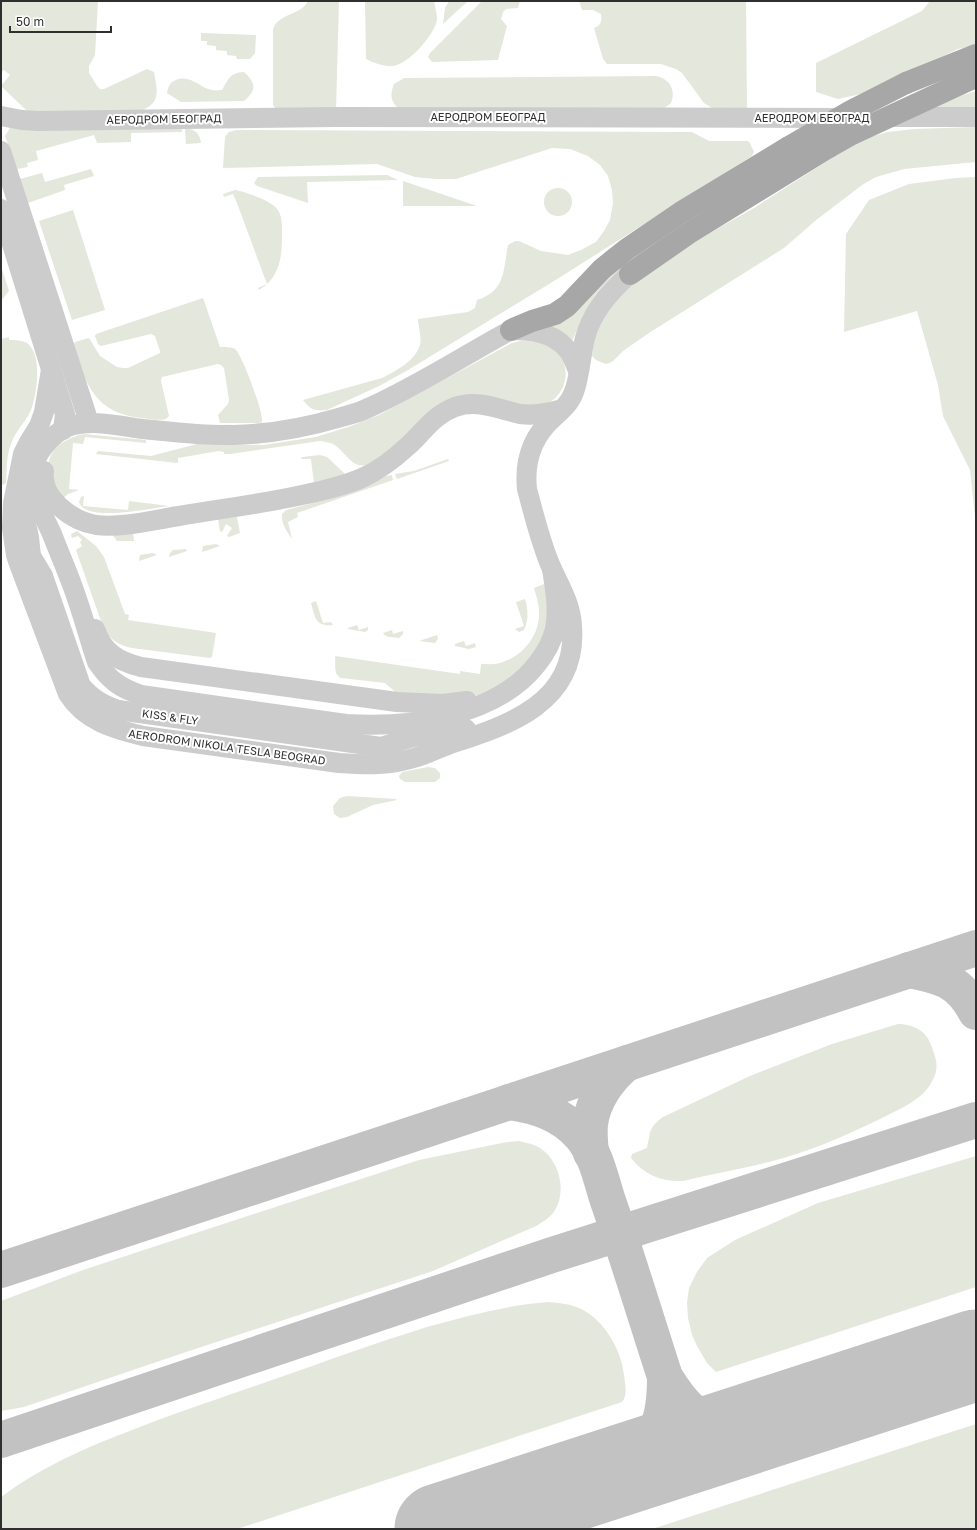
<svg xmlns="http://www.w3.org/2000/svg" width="977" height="1530" viewBox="0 0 977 1530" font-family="'Golos Text',sans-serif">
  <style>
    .green { fill: #e3e7dc }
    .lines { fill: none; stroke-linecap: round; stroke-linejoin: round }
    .taxiway { stroke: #c2c2c2; stroke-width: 36 }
    .runway { stroke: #c2c2c2; stroke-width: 91 }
    .minor { stroke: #ccc; stroke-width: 20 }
    .major { stroke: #a7a7a7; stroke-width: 22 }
    .minor-bridge { stroke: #ccc; stroke-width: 20 }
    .major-bridge { stroke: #a7a7a7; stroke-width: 22 }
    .labels { text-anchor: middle; stroke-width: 4; stroke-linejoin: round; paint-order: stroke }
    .street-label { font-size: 11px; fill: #2f2f2f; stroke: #fff }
  </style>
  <rect width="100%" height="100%" fill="#fff"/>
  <g class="green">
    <path d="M 1,1 L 98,1 L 95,55 L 89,66 L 89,73 L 97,86 L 100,89 L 104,89 L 147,69 L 154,72 C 158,94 161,104 137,112 L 32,112 L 26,110 L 1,86 L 10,75 L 4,70 L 1,72 Z"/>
    <path d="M 308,1 L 339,1 L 336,110 L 276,109 L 273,105 L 273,30 C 277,13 301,16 308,1 Z"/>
    <path d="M 365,1 L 434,1 C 435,7 437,13 437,20 C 434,35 409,64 393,66 C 385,67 374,63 366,59 Z"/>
    <polygon points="449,1 468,1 443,24 445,8"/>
    <polygon points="482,1 520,1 518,8 506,9 503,12 501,19 507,26 498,60 432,62 428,57 430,53"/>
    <path d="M 579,1 L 746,1 L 747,113 L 712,108 L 704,103 L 682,73 L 676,69 L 661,64 L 607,64 L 603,59 L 594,28 C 601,26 602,21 601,14 L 593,10 L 582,10 Z"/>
    <polygon points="930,1 976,1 976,45 958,49 870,92 838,99 816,92 816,63 922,11"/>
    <polygon points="201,33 256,35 255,53 250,59 237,59 236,56 227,55 227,51 216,50 216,46 207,45 207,41 201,41"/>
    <path d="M 244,72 C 256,83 257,90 244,101 L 181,102 L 167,93 C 168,87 170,82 176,80 C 191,74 199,88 212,90 C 215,91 219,90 222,90 C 229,79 229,73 244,72 Z"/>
    <path d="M 656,76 C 670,79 676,90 671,103 L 662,110 L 399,109 C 390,101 390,94 394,84 L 404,78 Z"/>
    <polygon points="976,91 976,112 921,112 948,100"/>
    <polygon points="182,127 182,132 131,133 131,142 97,143 94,135 36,151 38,160 27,163 28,167 17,169 5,136 10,128"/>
    <polygon points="976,127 976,162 904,169 876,177 862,185 815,221 784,248 649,333 623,351 612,362 606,364 596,360 592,356 594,339 599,325 613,301 665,258 754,208 846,149 866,138 888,132 914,129"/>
    <path d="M 185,128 C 195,129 200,134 201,143 L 186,144 Z"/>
    <path d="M 236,130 L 681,132 L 692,132 L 709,141 L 748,141 L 750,143 L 754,152 L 752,156 L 554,281 L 408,370 L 379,386 L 327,410 C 314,411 311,410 303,400 L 382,378 C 396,371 415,361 420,345 C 422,338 418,326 418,319 L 468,312 L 475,308 L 477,300 C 506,291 503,270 508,245 L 515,241 L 519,241 L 541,251 L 568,255 L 581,250 L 596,242 L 604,231 L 610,220 L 613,203 L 612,190 L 608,176 L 600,165 L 588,156 L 570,149 L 552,148 L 456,179 L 436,179 L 415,177 L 377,164 L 223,168 L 225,137 L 229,132 Z"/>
    <polygon points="804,147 584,314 572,341 551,326 616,267"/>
    <polygon points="91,169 94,176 64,185 65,190 28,203 20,179 42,173 45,182"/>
    <polygon points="387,175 398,180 307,182 308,203 257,186 254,183 258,177"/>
    <polygon points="976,177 976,526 970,470 943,416 938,385 917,311 844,332 846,234 869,200 909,184 955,178"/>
    <polygon points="403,181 477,206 403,206"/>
    <circle cx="558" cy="202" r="14"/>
    <path d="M 235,190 C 246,192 270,200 277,209 C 282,215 282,224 282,233 C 282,255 281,277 259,290 L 258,288 L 267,284 L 237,203 L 233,194 L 224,197 L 223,194 Z"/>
    <polygon points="73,210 105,310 72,320 39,221"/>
    <polygon points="1,266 9,291 1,301"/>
    <path d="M 203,298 L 220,347 C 224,347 232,347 235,349 C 242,354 264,414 262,422 L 260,423 L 220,423 L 218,415 L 228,404 L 229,400 L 224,368 L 221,365 L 218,364 L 162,377 L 161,381 L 169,416 L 166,419 C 159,421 149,419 142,418 C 96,414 84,384 74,344 L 75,342 L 89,338 L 100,356 L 117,367 L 123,368 L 128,368 L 160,353 L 160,351 L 155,336 L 151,334 L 101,346 L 98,344 L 95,336 L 96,334 Z"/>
    <path d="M 9,337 L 9,340 C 15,340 21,340 27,343 C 43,355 37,394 31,410 C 26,422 15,431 11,444 C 6,457 7,469 6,483 L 3,485 L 1,482 L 1,339 Z"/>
    <path d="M 520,341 C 529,341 538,341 547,345 C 577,358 569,403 536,407 C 526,408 494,399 482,396 L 405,438 L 369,464 C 352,471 346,451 333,444 C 329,442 325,442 320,441 L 230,454 L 224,454 L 224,452 L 219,451 L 178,458 L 178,463 L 96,454 L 98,451 L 151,456 L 197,444 L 263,445 L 316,437 L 351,426 L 379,415 L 512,343 Z"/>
    <path d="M 84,434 L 146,440 L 146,443 L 85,437 L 83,444 L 73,443 L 69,489 L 79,490 L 68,494 L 62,499 C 59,492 50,479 49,471 C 45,450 67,437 84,434 Z"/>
    <polygon points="320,455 327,457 346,475 314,484 311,459 301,459 302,457"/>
    <polygon points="448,459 449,461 397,479 395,474 414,471"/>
    <path d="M 392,475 L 393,480 L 297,513 L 298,517 L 288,522 L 292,539 C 287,531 281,524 282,514 L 286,510 L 328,499 L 376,478 Z"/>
    <path d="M 84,496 L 83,506 L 128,510 L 129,501 L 169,506 C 153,508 85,523 79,502 L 81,497 Z"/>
    <polygon points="237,517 240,533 229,537 227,536 232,528 226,524 222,532 220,531 218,519"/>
    <path d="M 77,531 L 96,546 L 104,557 L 125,614 L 129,615 L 128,620 L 216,633 L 212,657 L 210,658 L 132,648 C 117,645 108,638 102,624 L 76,550 L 82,546 L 80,542 L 82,540 L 78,536 L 72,538 L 71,534 Z"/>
    <polygon points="133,532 134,541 117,541 111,533"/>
    <polygon points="216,544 220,546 202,552 203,546"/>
    <polygon points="186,549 187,551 169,557 170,553 173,550"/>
    <polygon points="153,553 157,555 139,561 140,555"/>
    <path d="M 544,584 L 546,587 L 549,623 L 529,665 L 490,693 L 474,696 L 400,696 L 385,683 L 341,678 C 333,675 336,664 335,656 L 460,674 L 460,671 L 480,674 L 481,664 C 489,664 496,665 503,662 C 524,655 540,634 539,612 C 539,604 536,595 534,588 Z"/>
    <path d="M 525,599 C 528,609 529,620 524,630 L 519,632 L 515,629 L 524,626 L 516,602 Z"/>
    <path d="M 316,601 L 323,623 L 331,622 L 333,625 C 315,627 315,617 311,603 Z"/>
    <polygon points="357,625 359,630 368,627 368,630 365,632 348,629 348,628"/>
    <path d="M 392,630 L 393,634 L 403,631 L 403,634 L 399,638 C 394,637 385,638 383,633 Z"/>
    <polygon points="437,635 438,639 435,643 419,641"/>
    <polygon points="464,641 466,646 475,643 476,647 469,649 455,646 455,644"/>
    <polygon points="428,767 435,768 440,773 440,778 435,782 405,782 400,779 399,776 402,772"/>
    <polygon points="347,796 396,799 397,800 373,805 347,817 340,818 334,814 333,806 340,798"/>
    <path d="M 898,1024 C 912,1024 926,1030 931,1045 C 937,1061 940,1069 930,1085 C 919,1102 897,1110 880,1119 C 845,1136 808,1152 769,1162 C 741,1169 712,1174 683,1181 C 662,1182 644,1175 631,1158 L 632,1154 L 647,1148 C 651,1131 648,1128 663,1117 L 750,1076 L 832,1044 Z"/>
    <path d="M 519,1141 C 526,1143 534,1144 540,1148 C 559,1160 567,1190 555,1210 C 551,1217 543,1222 536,1226 L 433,1271 L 189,1351 L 24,1407 L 1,1411 L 1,1301 L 83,1270 L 419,1160 L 507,1142 Z"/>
    <polygon points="976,1156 976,1287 719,1371 716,1372 707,1363 697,1346 692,1335 688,1318 687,1303 689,1288 697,1272 707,1258 735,1240 818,1203"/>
    <path d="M 549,1302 C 559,1303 570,1304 579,1308 C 604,1319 621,1349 624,1375 C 625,1384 628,1395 622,1402 L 237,1529 L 1,1529 L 1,1497 C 40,1468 82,1449 127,1432 C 175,1413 224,1397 272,1380 C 324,1362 375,1343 427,1327 C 467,1316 507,1305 549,1302 Z"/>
    <polygon points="976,1424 976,1529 652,1529"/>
  </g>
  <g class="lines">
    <g class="taxiway">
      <path d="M 909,970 C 942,977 959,980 976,1012"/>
      <path d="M 509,1102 C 537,1106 562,1114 581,1136 C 596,1153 601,1180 608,1201 C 628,1259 646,1318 665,1377 C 681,1403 699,1426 732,1428 C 740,1428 747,1427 754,1427"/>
      <path d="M 591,1153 C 590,1143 589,1133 590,1124 C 593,1100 609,1077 627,1063"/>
      <polyline points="1,1270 976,948"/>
      <polyline points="1,1440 552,1255 976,1120"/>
      <path d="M 622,1470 C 657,1439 665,1424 665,1377"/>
    </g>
    <polyline class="runway" points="440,1529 976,1355"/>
    <g class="minor">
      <polyline points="1,116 22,120 38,121 335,117 842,118"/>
      <polyline points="888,117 976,117"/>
      <polyline points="1,151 86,413"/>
      <polyline points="1,209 65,414 63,430"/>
      <path d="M 51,370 L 44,412 L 39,426 L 29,442 L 23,454 L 13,503 L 12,528 L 16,555 L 19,564 L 68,694 C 85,721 114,729 143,736 L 339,763 C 368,765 389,766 417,757 C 428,754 439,748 450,744 C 510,725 578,702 572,626 C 571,605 561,588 552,569 C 541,545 534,515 527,489 C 524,460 532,437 553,418 C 562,410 570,403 574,392 C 580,376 581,354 585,338 C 592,311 610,291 630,274"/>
      <path d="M 44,471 C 40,498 72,521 96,525 C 123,528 153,520 179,516 C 220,509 261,504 302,495 C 322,491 343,486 362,478 C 380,470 395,458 409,445 C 425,430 434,415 455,407 C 478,399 498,409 520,414 C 535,416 548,413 562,409"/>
      <polyline points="21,501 29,537 31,556 43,576"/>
      <path d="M 552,569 C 555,589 559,609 555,629 C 552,642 545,654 537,664 C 496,717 408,728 346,724 L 141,695 C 120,688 109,680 97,662 C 88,635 81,608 71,582 C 65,566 58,550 52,534 C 42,512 27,490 34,465 C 38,449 58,428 74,425 C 96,420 121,426 143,429 C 173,432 203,436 234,435 C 270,434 304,428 338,418 C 348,415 358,413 366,409 C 416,387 463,356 511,330 C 531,330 552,332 566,348 C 572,354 575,363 578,371"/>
      <path d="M 95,629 C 103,652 117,661 141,667 L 397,702 L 443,704 L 467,701"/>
      <polyline points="381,747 413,737 466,729"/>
    </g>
    <g class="major">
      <polyline points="906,83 976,55"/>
      <polyline points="960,84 976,77"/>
      <polyline points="630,274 689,233 829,147"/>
      <polyline points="511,330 532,321 555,314 567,306 602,269 627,249 680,213 789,147"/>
    </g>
    <path class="minor-bridge" d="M 43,576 L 81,686 C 93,699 101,704 118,710 L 381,747"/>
    <g class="major-bridge">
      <polyline points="789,147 851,111 906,83"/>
      <polyline points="829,147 852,134 960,84"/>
    </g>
  </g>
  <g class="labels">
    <g class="street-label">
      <text x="488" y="121">АЕРОДРОМ БЕОГРАД</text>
      <text x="812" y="122">АЕРОДРОМ БЕОГРАД</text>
      <text transform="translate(164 119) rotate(-1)" y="4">АЕРОДРОМ БЕОГРАД</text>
      <text transform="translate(170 717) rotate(8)" y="4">KISS &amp; FLY</text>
      <text transform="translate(227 747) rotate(8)" y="4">AERODROM NIKOLA TESLA BEOGRAD</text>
    </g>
  </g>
  <rect width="977" height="1530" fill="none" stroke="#2f2f2f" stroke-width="4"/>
  <path d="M10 26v6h101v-6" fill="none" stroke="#2f2f2f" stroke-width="2"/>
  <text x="16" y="26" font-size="12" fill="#2f2f2f" stroke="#ffffff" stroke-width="3" paint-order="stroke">50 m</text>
</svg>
